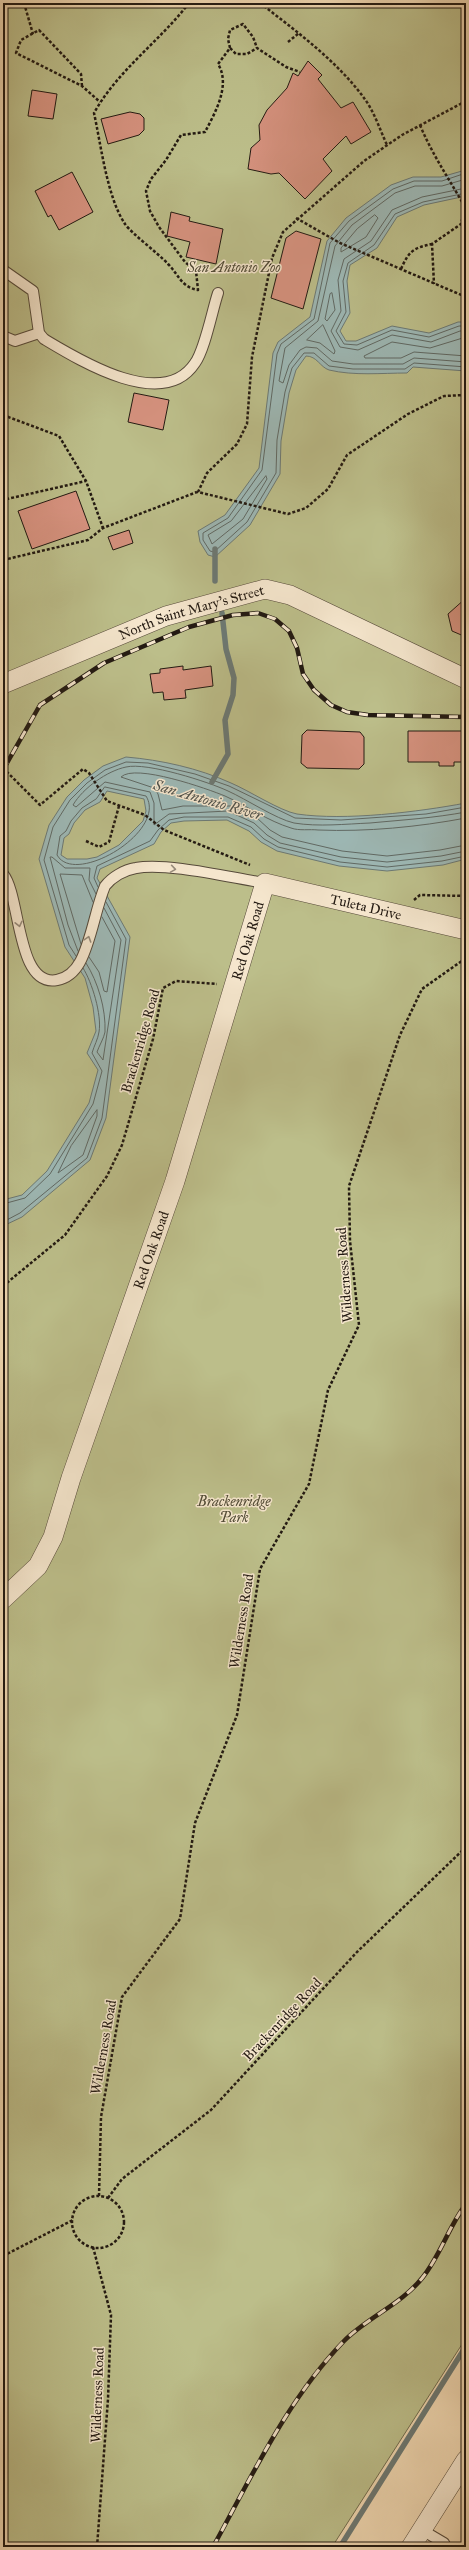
<svg xmlns="http://www.w3.org/2000/svg" width="469" height="2550" viewBox="0 0 469 2550" font-family="'IM FELL Great Primer',serif">
  <style>
    .green { fill: #bcbe8a; stroke: #706c4e }
    .water { fill: #9db8b5; stroke: #6c7974; fill-rule: evenodd }
    .lines { fill: none; stroke-linecap: round; stroke-linejoin: round }
    .shore { stroke: #606964; stroke-width: 1 }
    .stream { stroke: #6c7974; stroke-width: 5.5 }
    .building { fill: #d6927f; stroke: #231a12 }
    .service-casing { stroke: #564a3a; stroke-width: 12 }
    .minor-casing { stroke: #564a3a; stroke-width: 20 }
    .path { stroke: #231a12; stroke-width: 2.5; stroke-dasharray: 3 2; stroke-linecap: butt }
    .service { stroke: #f5e6cd; stroke-width: 10 }
    .minor { stroke: #f5e6cd; stroke-width: 19 }
    .rail-casing { stroke: #231a12; stroke-width: 4.5 }
    .rail { stroke: #f5e6cd; stroke-width: 3; stroke-dasharray: 9; stroke-linecap: butt }
    .oneway { stroke: #968a79 }
    .labels { text-anchor: middle; stroke-width: 3; stroke-linejoin: round; paint-order: stroke }
    .park-label { font-size: 14px; font-style: italic; fill: #514b36; stroke: #f5e6cd }
    .street-label { font-size: 14px; fill: #231a12; stroke: #f5e6cd }
    .water-label { font-size: 15px; font-style: italic; fill: #4e514b; stroke: #f5e6cd }
  </style>
  <rect width="100%" height="100%" fill="#f0d8b2"/>
  <filter id="stains"><feTurbulence type="fractalNoise" baseFrequency=".005" numOctaves="4"/><feColorMatrix values="0 0 0 0 .2 0 0 0 0 .09 0 0 0 0 .02 0 0 0 .5 -.17"/></filter>
  <radialGradient id="worn" r=".72"><stop offset=".6" stop-color="#630" stop-opacity="0"/><stop offset="1" stop-color="#630" stop-opacity=".3"/></radialGradient>
  <polygon class="green" points="3,3 466,3 466,2338 332,2547 3,2547"/>
  <g class="water">
    <path d="M 466,163 L 466,196 L 424,205 L 397,217 L 377,248 L 350,265 L 347,281 L 350,313 L 340,331 L 346,341 L 356,341 L 392,326 L 429,333 L 458,322 L 466,322 L 466,371 L 413,367 L 407,373 C 382,373 354,376 329,370 C 320,367 317,356 306,356 L 296,370 L 289,393 L 281,441 L 280,474 L 250,525 L 215,557 L 208,555 L 200,542 L 198,531 L 225,515 L 259,468 L 273,353 L 278,342 L 310,317 L 327,241 L 346,218 L 391,185 L 413,177 L 441,177 L 462,171 Z"/>
    <path d="M 126,757 C 161,760 198,768 231,783 C 248,790 280,811 297,814 C 345,821 418,812 466,803 L 466,859 L 443,865 L 387,871 L 339,866 L 277,851 L 261,842 L 249,831 L 227,820 L 184,821 L 171,823 L 161,832 L 154,844 L 100,869 L 97,878 L 130,937 L 106,1118 L 90,1160 L 22,1217 L 3,1226 L 3,1200 L 22,1195 L 47,1171 L 89,1103 L 98,1070 L 87,1053 L 96,1031 L 93,1007 L 85,978 L 65,947 L 39,859 L 49,825 L 67,797 L 84,780 L 103,766 ZM 107,791 L 144,799 L 146,811 L 143,821 L 119,845 L 97,857 L 87,859 L 67,859 L 61,855 L 64,838 L 69,834 L 74,823 L 85,810 L 100,802 Z"/>
  </g>
  <g class="lines">
    <g class="shore">
      <polyline points="466,173 442,181 414,181 393,189 349,221 330,243 314,319 281,344 277,354 262,470 228,518 203,533 203,540 210,551 214,552 247,522 276,473 277,440 285,392 292,368 304,353 314,353 329,366 353,369 405,369 414,363 466,367"/>
      <polyline points="466,179 442,186 415,186 395,193 352,225 335,246 318,321 285,348 279,381 283,383 289,365 300,350 306,347 317,348 332,361 353,364 403,364 414,358 466,362"/>
      <polyline points="466,188 422,197 392,210 371,241 344,259 338,280 341,311 331,331 340,347 358,350 392,335 431,342 460,331 466,331"/>
      <polyline points="466,193 423,202 395,214 374,245 348,263 343,281 346,312 336,331 344,344 357,345 392,330 429,337 459,326 466,326"/>
      <polygon points="375,215 378,218 366,237 341,252 341,248 357,229"/>
      <polygon points="332,293 335,310 327,321 325,319 330,294"/>
      <polygon points="323,325 335,351 334,354 320,343 307,340"/>
      <polyline points="466,337 430,348 392,342 364,356 365,358 401,358 414,352 466,356"/>
      <polygon points="266,476 267,479 243,519 212,544 208,535 231,521"/>
      <path d="M 105,787 L 146,796 C 168,831 75,887 57,855 L 60,836 L 66,831 L 71,821 L 82,808 L 96,799 Z"/>
      <path d="M 466,812 C 434,818 402,820 370,823 C 346,824 318,827 294,823 C 276,819 246,799 228,791 C 209,782 147,762 126,767 C 107,771 83,788 73,805 L 76,807 L 105,782 L 150,792 L 154,803 L 154,825 L 169,814 L 228,811 L 254,823 L 267,835 L 280,843 L 341,857 L 387,862 L 441,856 L 466,851"/>
      <path d="M 466,818 C 418,827 367,832 318,830 C 310,829 299,831 291,828 C 268,821 247,806 225,796 C 208,789 135,763 121,777 L 154,788 L 158,794 L 162,810 L 183,806 L 231,806 L 257,818 L 270,830 L 282,837 L 342,851 L 387,856 L 440,850 L 466,845"/>
      <polyline points="98,887 94,878 97,866 150,841 158,830 169,820 184,817 228,817 251,827 264,839 278,847 340,862 387,867 442,861 466,856"/>
      <polyline points="81,944 60,874 82,875 93,902"/>
      <polyline points="78,951 68,925 50,857 52,857 65,868 90,868 89,880 96,894"/>
      <polyline points="76,956 69,945 44,860 53,827 70,800 87,783 105,770 126,762 148,763 195,774 229,786 295,818 341,820 426,814 466,807"/>
      <polyline points="89,957 99,972 104,991 107,992 115,941 102,917"/>
      <path d="M 86,963 C 98,982 106,1009 105,1032 C 104,1038 99,1046 97,1052 L 103,1060 L 121,940 L 104,908"/>
      <polygon points="97,1110 97,1116 83,1155 58,1173 71,1146"/>
      <path d="M 3,1204 L 25,1198 L 50,1174 L 93,1104 L 102,1071 L 92,1053 C 94,1046 98,1039 99,1032 C 102,1015 92,982 83,968"/>
      <polyline points="3,1222 20,1213 87,1158 102,1118 126,939 106,902"/>
    </g>
    <g class="stream">
      <polyline points="215,581 215,549"/>
      <polyline points="212,782 228,754 225,720 233,695 234,678 226,649 222,613"/>
      <polyline points="340,2547 466,2346"/>
    </g>
  </g>
  <g class="building">
    <polygon points="308,61 322,75 318,79 341,108 353,102 371,132 351,144 346,136 323,159 332,171 305,199 279,173 271,174 248,169 251,148 260,140 259,125 267,110 287,88 293,73 298,76"/>
    <polygon points="32,90 57,94 53,119 28,116"/>
    <polygon points="130,112 140,114 144,118 144,130 139,135 108,144 101,119"/>
    <polygon points="72,172 93,212 59,230 51,215 48,217 35,191"/>
    <polygon points="171,212 190,217 189,221 223,229 216,264 186,257 190,242 167,236"/>
    <polygon points="296,231 321,239 303,309 271,298 286,238"/>
    <polygon points="134,393 169,400 163,430 128,422"/>
    <polygon points="76,491 90,529 32,549 18,511"/>
    <polygon points="129,530 133,543 113,550 108,537"/>
    <polygon points="466,598 466,637 452,631 448,614"/>
    <polygon points="183,666 183,670 211,666 213,686 185,690 186,698 164,700 163,692 153,693 150,674 160,673 160,669"/>
    <polygon points="307,730 360,732 364,737 364,764 359,769 307,768 301,763 302,735"/>
    <polygon points="408,731 466,731 466,762 454,762 454,766 439,766 439,762 408,762"/>
  </g>
  <g class="lines">
    <defs>
      <g id="service">
        <path d="M 3,270 L 33,291 L 39,333 L 44,339 C 79,360 163,412 195,363 C 205,349 212,311 218,293"/>
        <polyline points="3,336 15,341 39,333"/>
        <path d="M 3,874 C 21,895 16,988 57,980 C 68,978 75,971 80,962 C 92,939 95,910 105,886 C 112,877 124,870 136,868 C 166,862 232,878 265,883"/>
        <polyline points="422,2530 444,2543 446,2547"/>
      </g>
      <g id="minor">
        <path id="s1" d="M 3,684 L 166,616 L 265,589 L 290,595 L 466,679"/>
        <path id="s2" d="M 3,1599 L 38,1566 L 53,1537 L 71,1478 L 175,1181 L 265,883 L 466,930"/>
        <polyline points="411,2547 466,2460"/>
      </g>
    </defs>
    <use href="#service" class="service-casing"/>
    <use href="#minor" class="minor-casing"/>
    <g class="path">
      <polyline points="24,3 33,34"/>
      <path d="M 189,3 C 160,41 118,70 94,113 C 101,145 107,197 125,224 C 133,235 157,252 168,264 C 179,275 181,287 198,290 L 196,271 L 185,262 L 159,227 L 150,211 L 146,191 L 151,179 L 166,160 L 181,135 L 205,132 C 215,113 231,85 218,64 L 230,48 L 236,54 L 247,54 L 257,48 L 286,67 L 300,72"/>
      <path d="M 260,3 C 296,31 337,61 364,98 C 374,111 380,130 387,145"/>
      <polyline points="465,3 466,3"/>
      <polyline points="288,42 299,33"/>
      <polyline points="230,48 228,39 230,30 243,24 253,37 257,48"/>
      <polyline points="82,86 81,74 39,30 21,40 16,53 82,86 100,102"/>
      <polyline points="466,101 402,135 364,161 283,232 272,258 252,357 247,424 237,444 207,473 198,492 288,514 306,508 328,489 347,455 408,414 444,396 466,395"/>
      <path d="M 420,125 C 432,154 449,179 465,207 L 461,224 L 432,244 L 434,284"/>
      <polyline points="296,218 340,243 466,297"/>
      <path d="M 401,269 C 409,251 413,248 432,244"/>
      <polyline points="3,415 59,436 86,481 103,528"/>
      <polyline points="3,489 7,499 86,481"/>
      <polyline points="3,560 88,540 103,528 197,492"/>
      <polyline points="3,768 40,805 83,769 89,773 107,801 145,815 164,830 250,865"/>
      <polyline points="86,841 99,847 109,842 119,806"/>
      <polyline points="414,900 420,895 466,896"/>
      <polyline points="3,1286 65,1235 107,1176 122,1145 153,1039 163,988 176,981 217,984"/>
      <polyline points="99,2196 101,2117 122,1997 180,1919 195,1823 237,1715 260,1569 309,1484 328,1390 359,1325 350,1241 349,1186 400,1035 422,989 466,958"/>
      <circle cx="98" cy="2222" r="26"/>
      <polyline points="108,2198 122,2179 211,2110 357,1952 466,1847"/>
      <polyline points="93,2247 111,2315 108,2399 97,2547"/>
      <polyline points="3,2256 73,2220"/>
    </g>
    <use href="#service" class="service"/>
    <use href="#minor" class="minor"/>
    <defs>
      <g id="rail">
        <polyline points="3,770 40,705 104,663 189,627 233,615 258,613 275,619 289,631 297,648 303,674 314,690 331,705 347,712 368,715 466,717"/>
        <path d="M 213,2547 C 252,2476 287,2400 344,2341 C 368,2317 402,2304 423,2277 C 441,2254 449,2226 466,2204"/>
      </g>
    </defs>
    <use href="#rail" class="rail-casing"/>
    <use href="#rail" class="rail"/>
  </g>
  <defs><path id="oneway-chevron" d="M-2-3.5L2.5 0L-2 3.5" fill="none" stroke-width="1.6" stroke-linecap="round" stroke-linejoin="round"/></defs>
  <g class="oneway">
    <use href="#oneway-chevron" transform="translate(173 869) rotate(9)"/>
    <use href="#oneway-chevron" transform="translate(19 924) rotate(77)"/>
    <use href="#oneway-chevron" transform="translate(88 939) rotate(-72)"/>
  </g>
  <g class="labels">
    <g class="park-label">
      <text x="234" y="272">San Antonio Zoo</text>
      <text x="234" y="1506">Brackenridge<tspan x="234" dy="16">Park</tspan></text>
    </g>
    <g class="street-label">
      <text dy="5" stroke="none"><textPath href="#s1" startOffset="202">North Saint Mary's Street</textPath></text>
      <text dy="5" stroke="none"><textPath href="#s2" startOffset="872">Tuleta Drive</textPath></text>
      <text dy="5" stroke="none"><textPath href="#s2" startOffset="708">Red Oak Road</textPath></text>
      <text transform="translate(140 1041) rotate(-74)" y="5">Brackenridge Road</text>
      <text dy="5" stroke="none"><textPath href="#s2" startOffset="384">Red Oak Road</textPath></text>
      <text transform="translate(344 1275) rotate(-94)" y="5">Wilderness Road</text>
      <text transform="translate(241 1621) rotate(-81)" y="5">Wilderness Road</text>
      <text transform="translate(282 2019) rotate(-47)" y="5">Brackenridge Road</text>
      <text transform="translate(103 2047) rotate(-80)" y="5">Wilderness Road</text>
      <text transform="translate(97 2395) rotate(-88)" y="5">Wilderness Road</text>
    </g>
    <g class="water-label">
      <text transform="translate(208 800) rotate(16)" y="5">San Antonio River</text>
    </g>
  </g>
  <rect width="469" height="2550" fill="none" stroke="#f0d8b2" stroke-width="16"/>
  <rect x="4" y="4" width="461" height="2542" fill="none" stroke="#231a12" stroke-width="2"/>
  <rect x="8" y="8" width="453" height="2534" fill="none" stroke="#231a12"/>
  <rect width="100%" height="100%" filter="url(#stains)"/>
  <rect width="100%" height="100%" fill="url(#worn)"/>
</svg>
